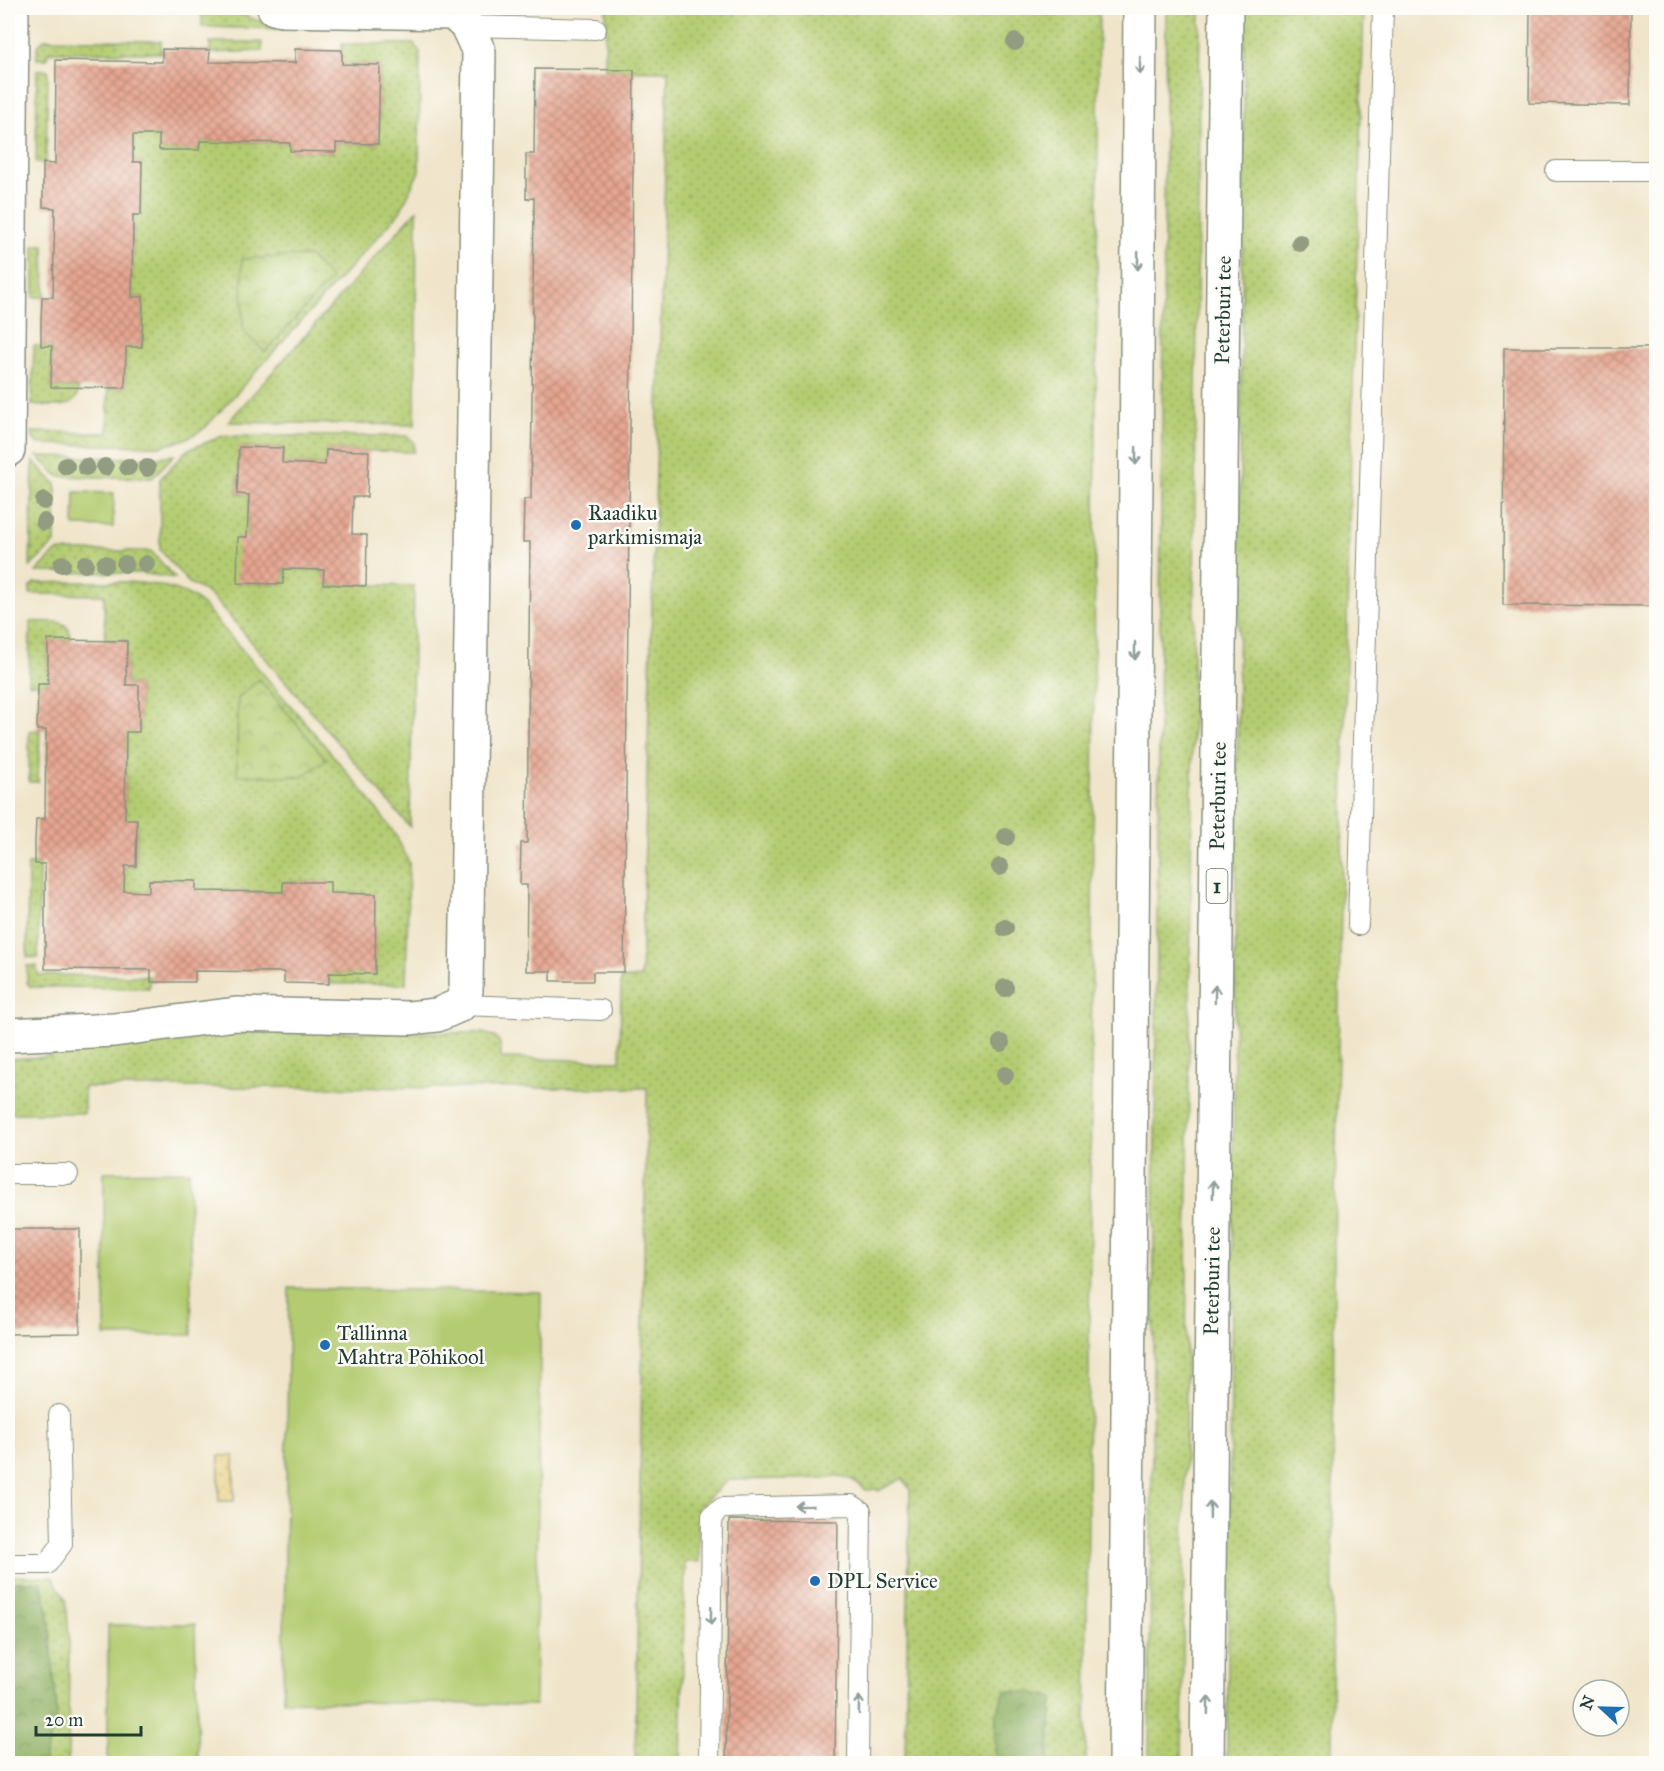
<svg xmlns="http://www.w3.org/2000/svg" width="1664" height="1771" viewBox="0 0 1664 1771" font-family="'IM FELL Great Primer',serif">
  <style>
    .grass { fill: url(#grass-dots); stroke: #6a8452; stroke-width: 1.5 }
    .forest { fill: url(#forest-crowns); stroke: #57764c; stroke-width: 1.5 }
    .sand { fill: url(#sand-dots); stroke: #868c69; stroke-width: 1.5 }
    .park { fill: url(#park-crowns); stroke: #6a8452; stroke-width: 1.5 }
    .garden { fill: #b4cc71; stroke: #6a8452; stroke-width: 1.5 }
    .building { fill: url(#building-cross-hatch) }
    .lines { fill: none; stroke-linecap: round; stroke-linejoin: round }
    .service-casing { stroke: #88917f; stroke-width: 22 }
    .minor-casing { stroke: #88917f; stroke-width: 36 }
    .trunk-casing { stroke: #88917f; stroke-width: 36 }
    .service { stroke: #fff; stroke-width: 20 }
    .minor { stroke: #fff; stroke-width: 33 }
    .trunk { stroke: #fff; stroke-width: 33 }
    .tree { fill: #919c80 }
    .oneway { stroke: #8f9e9a }
    .poi-dot { fill: #1f6fb2; stroke: #fdfcf7; stroke-width: 2 }
    .labels { text-anchor: middle; stroke-width: 5; stroke-linejoin: round; paint-order: stroke }
    .shield { fill: #fdfcf7; stroke: #62766e; stroke-width: 1.5 }
    .shield-label { font-size: 20px; font-weight: bold; fill: #1f3d34 }
    .street-label { font-size: 21px; fill: #1f3d34; stroke: #fdfcf7 }
    .poi-label { font-size: 21px; fill: #1f3d34; stroke: #fdfcf7; text-anchor: start }
  </style>
  <defs>
    <pattern id="grass-dots" width="8" height="8" patternUnits="userSpaceOnUse" patternTransform="scale(1.5)"><rect width="8" height="8" fill="#b4cc71"/><path d="M2 2h.1M6 6h.1" fill="none" stroke="#92a75e" stroke-width="1.8" stroke-linecap="round"/></pattern>
    <pattern id="forest-crowns" width="20" height="18" patternUnits="userSpaceOnUse" patternTransform="scale(1.5)"><rect width="20" height="18" fill="#8fb063"/><path d="M2 6a3 3 0 1 1 6 0M12 15a3 3 0 1 1 6 0" fill="none" stroke="#749052"/></pattern>
    <pattern id="sand-dots" width="8" height="8" patternUnits="userSpaceOnUse" patternTransform="scale(1.5)"><rect width="8" height="8" fill="#eeda9e"/><path d="M2 2h.1M6 6h.1" fill="none" stroke="#ccbc89" stroke-width="1.8" stroke-linecap="round"/></pattern>
    <pattern id="park-crowns" width="20" height="18" patternUnits="userSpaceOnUse" patternTransform="scale(1.5)"><rect width="20" height="18" fill="#b4cc71"/><path d="M2 6a3 3 0 1 1 6 0M12 15a3 3 0 1 1 6 0" fill="none" stroke="#92a75e"/></pattern>
    <pattern id="building-cross-hatch" width="8" height="8" patternUnits="userSpaceOnUse" patternTransform="scale(1.5)"><rect width="8" height="8" fill="#e6a691"/><path d="M0 0l8 8M0 8l8-8" fill="none" stroke="#ba8877"/></pattern>
  </defs>
  <rect width="100%" height="100%" fill="#fdfcf7"/>
  <filter id="ink" filterUnits="userSpaceOnUse"><feTurbulence type="fractalNoise" baseFrequency=".0167" numOctaves="2"/><feDisplacementMap in="SourceGraphic" scale="12" xChannelSelector="R" yChannelSelector="G"/><feConvolveMatrix kernelMatrix="1 2 1 2 8 2 1 2 1" color-interpolation-filters="sRGB"/></filter>
  <filter id="wash" filterUnits="userSpaceOnUse"><feTurbulence type="fractalNoise" baseFrequency=".008" numOctaves="4" result="noise"/><feDisplacementMap in="SourceGraphic" scale="24" xChannelSelector="R" yChannelSelector="G"/><feGaussianBlur stdDeviation="1.35" result="paint"/><feColorMatrix in="noise" values="0 0 0 0 0 0 0 0 0 0 0 0 0 0 0 0 0 1.4 0 .05"/><feComposite in="paint" operator="in"/></filter>
  <g filter="url(#wash)">
    <rect width="100%" height="100%" fill="#f0e5ca"/>
    <g class="grass">
      <path d="M 202,8 C 231,7 256,22 284,29 L 202,27 Z"/>
      <path d="M 606,8 L 1099,8 L 1086,1763 L 905,1763 L 910,1490 L 903,1478 L 878,1491 L 877,1489 L 866,1490 C 856,1481 842,1472 829,1478 L 728,1480 L 698,1508 L 699,1562 L 685,1562 L 681,1763 L 635,1763 L 647,1088 L 84,1087 L 84,1113 L 8,1113 L 8,1059 L 42,1057 L 154,1040 L 250,1031 L 484,1033 C 502,1038 500,1041 501,1058 L 620,1061 L 621,979 L 641,977 L 668,71 L 605,70 Z"/>
      <polygon points="1166,8 1200,8 1182,1763 1149,1764"/>
      <polygon points="1245,8 1364,8 1349,524 1334,1245 1332,1763 1227,1763"/>
      <polygon points="44,39 161,41 161,53 48,52 47,59 37,59 37,47"/>
      <polygon points="210,42 262,42 262,51 210,53"/>
      <path d="M 342,44 L 414,44 L 420,52 L 419,171 L 400,212 L 205,428 C 191,438 178,442 161,446 L 38,444 L 33,438 L 32,432 L 108,433 L 108,388 L 125,388 L 126,347 L 142,347 L 143,297 L 132,297 L 133,215 L 141,214 L 142,162 L 133,162 L 133,135 L 159,135 L 160,150 L 199,150 L 200,141 L 290,143 L 291,151 L 335,152 L 336,143 L 378,144 L 380,65 L 342,64 Z"/>
      <polygon points="37,70 48,70 46,163 36,163"/>
      <polygon points="417,210 415,425 228,422"/>
      <polygon points="34,245 44,245 45,297 34,297"/>
      <path d="M 34,346 L 52,346 L 51,387 L 78,388 C 78,391 78,395 76,398 C 70,410 43,405 32,405 Z"/>
      <polygon points="223,436 407,436 414,442 414,452 326,450 325,465 282,463 283,448 239,447 237,494 249,495 247,537 237,583 283,584 284,569 324,570 324,584 414,586 410,827 218,603 206,592 189,583 160,550 160,479 187,450"/>
      <polygon points="174,455 152,478 148,478 58,476 37,456 151,458"/>
      <polygon points="33,461 56,484 55,543 30,567"/>
      <polygon points="57,551 151,551 175,578 140,573 36,572"/>
      <path d="M 34,583 C 75,583 139,577 177,590 C 187,593 196,599 204,606 L 310,728 L 367,796 L 395,834 L 409,862 L 406,984 L 329,984 L 329,973 L 375,973 L 375,894 L 330,893 L 329,882 L 284,882 L 283,892 L 196,891 L 195,881 L 150,880 L 149,892 L 124,891 L 125,866 L 136,866 L 137,820 L 125,819 L 126,732 L 139,731 L 139,685 L 126,685 L 127,641 L 105,641 L 104,595 L 30,594 L 30,587 Z"/>
      <path d="M 30,622 C 47,622 71,616 71,640 L 48,641 L 48,684 L 29,684 Z"/>
      <polygon points="40,730 38,782 29,782 29,731"/>
      <polygon points="28,864 39,864 38,958 27,957"/>
      <polygon points="27,966 37,966 38,975 149,976 149,988 31,987 27,983"/>
      <polygon points="8,1576 52,1577 66,1600 69,1638 68,1763 8,1764"/>
    </g>
    <g class="forest">
      <polygon points="8,1582 41,1582 49,1614 57,1716 43,1763 8,1763"/>
      <polygon points="1005,1691 1030,1692 1053,1698 1048,1763 995,1763 996,1713"/>
    </g>
    <rect class="sand" x="219" y="1456" width="15" height="45"/>
    <g class="park">
      <polygon points="309,256 331,279 265,352 243,331 242,259"/>
      <polygon points="259,679 326,759 302,777 237,775 238,698"/>
    </g>
    <g class="garden">
      <polygon points="75,492 114,493 113,527 74,526"/>
      <polygon points="189,1171 192,1335 105,1336 104,1172"/>
      <polygon points="289,1288 541,1292 535,1705 283,1701"/>
      <polygon points="195,1624 198,1763 108,1763 108,1625"/>
    </g>
    <g id="blocks">
      <g class="building">
        <polygon points="1530,8 1631,8 1630,105 1529,103"/>
        <polygon points="162,49 210,50 209,62 295,63 295,49 342,50 342,64 380,65 378,144 336,143 336,152 290,151 290,143 200,141 199,150 159,150 159,135 133,135 133,162 142,162 141,215 133,215 132,297 143,297 142,347 126,347 125,388 51,387 52,346 41,346 41,321 42,297 53,297 55,208 43,207 43,163 55,164 56,60 162,62"/>
        <polygon points="535,69 634,70 624,972 593,972 593,981 551,981 551,971 526,971 527,885 520,885 521,843 527,843 530,542 523,542 524,499 531,499 534,198 526,199 526,154 534,154"/>
        <polygon points="1504,348 1656,348 1656,606 1503,605"/>
        <polygon points="239,447 283,448 282,463 325,465 326,450 369,451 367,497 353,497 352,534 367,535 366,586 323,584 324,570 284,569 283,584 237,583 238,537 247,537 249,495 237,494"/>
        <polygon points="48,640 127,641 126,685 139,685 139,732 126,732 125,819 137,819 136,866 125,866 124,891 149,892 149,880 196,881 196,891 283,892 283,882 330,882 330,893 376,894 375,974 329,973 329,984 284,983 284,972 195,971 195,982 151,982 151,970 45,969 45,864 35,864 35,842 36,819 45,819 46,730 37,730 38,684 48,684"/>
        <polygon points="8,1229 80,1229 80,1333 8,1334"/>
        <polygon points="729,1520 838,1521 835,1764 726,1764"/>
      </g>
    </g>
  </g>
  <g filter="url(#ink)">
    <use href="#blocks" fill-opacity="0" stroke="#88917f" stroke-width="1.5"/>
    <g class="lines">
      <defs>
        <g id="service">
          <polyline points="467,26 596,29"/>
          <polyline points="1556,171 1656,171"/>
          <polyline points="1358,925 1383,8"/>
          <polyline points="460,1005 601,1010"/>
          <polyline points="8,1174 68,1174"/>
          <polyline points="8,1564 47,1564 62,1544 59,1415"/>
          <polyline points="709,1764 712,1516 722,1508 852,1505 861,1511 858,1764"/>
        </g>
        <g id="minor">
          <polyline points="8,9 12,15 8,450"/>
          <polyline points="8,1035 114,1030 236,1014 409,1018 437,1015 460,1005 466,991 479,52 467,26 453,13 282,10 274,8"/>
        </g>
        <g id="trunk">
          <polyline points="1125,1764 1140,8"/>
          <polyline points="1207,1764 1226,8"/>
        </g>
      </defs>
      <use href="#service" class="service-casing"/>
      <use href="#minor" class="minor-casing"/>
      <use href="#trunk" class="trunk-casing"/>
      <use href="#service" class="service"/>
      <use href="#minor" class="minor"/>
      <use href="#trunk" class="trunk"/>
    </g>
    <g class="tree">
      <circle cx="1015" cy="42" r="9"/>
      <circle cx="1300" cy="243" r="9"/>
      <circle cx="66" cy="466" r="9"/>
      <circle cx="86" cy="467" r="9"/>
      <circle cx="105" cy="467" r="9"/>
      <circle cx="128" cy="467" r="9"/>
      <circle cx="147" cy="468" r="9"/>
      <circle cx="44" cy="501" r="9"/>
      <circle cx="44" cy="522" r="9"/>
      <circle cx="62" cy="564" r="9"/>
      <circle cx="85" cy="564" r="9"/>
      <circle cx="105" cy="564" r="9"/>
      <circle cx="125" cy="564" r="9"/>
      <circle cx="146" cy="564" r="9"/>
      <circle cx="1006" cy="837" r="9"/>
      <circle cx="1000" cy="867" r="9"/>
      <circle cx="1005" cy="928" r="9"/>
      <circle cx="1005" cy="988" r="9"/>
      <circle cx="1001" cy="1043" r="9"/>
      <circle cx="1005" cy="1075" r="9"/>
    </g>
    <defs><path id="oneway-shaft" d="M-6 0H5M1.5-3L5.5 0L1.5 3" fill="none" stroke-width="1.6" stroke-linecap="round" stroke-linejoin="round" transform="scale(1.5)"/></defs>
    <g class="oneway">
      <use href="#oneway-shaft" transform="translate(1140 66) rotate(91)"/>
      <use href="#oneway-shaft" transform="translate(1138 261) rotate(91)"/>
      <use href="#oneway-shaft" transform="translate(1136 456) rotate(91)"/>
      <use href="#oneway-shaft" transform="translate(1135 651) rotate(90)"/>
      <use href="#oneway-shaft" transform="translate(1215 994) rotate(-89)"/>
      <use href="#oneway-shaft" transform="translate(1213 1189) rotate(-89)"/>
      <use href="#oneway-shaft" transform="translate(804 1506) rotate(179)"/>
      <use href="#oneway-shaft" transform="translate(1210 1510) rotate(-89)"/>
      <use href="#oneway-shaft" transform="translate(711 1616) rotate(91)"/>
      <use href="#oneway-shaft" transform="translate(859 1705) rotate(-89)"/>
      <use href="#oneway-shaft" transform="translate(1208 1705) rotate(-89)"/>
    </g>
  </g>
  <g class="poi-dot">
    <circle cx="576" cy="525" r="6"/>
    <circle cx="325" cy="1345" r="6"/>
    <circle cx="815" cy="1581" r="6"/>
  </g>
  <g class="labels">
    <rect class="shield" x="1206.5" y="869" width="21" height="34" rx="4.5"/>
    <g class="shield-label">
      <text x="1217" y="893">1</text>
    </g>
    <g class="street-label">
      <text transform="translate(1223 310) rotate(-89)" y="7">Peterburi tee</text>
      <text transform="translate(1218 796) rotate(-89)" y="7">Peterburi tee</text>
      <text transform="translate(1212 1281) rotate(-89)" y="7">Peterburi tee</text>
    </g>
    <g class="poi-label">
      <text x="588" y="520">Raadiku<tspan x="588" dy="24">parkimismaja</tspan></text>
      <text x="337" y="1340">Tallinna<tspan x="337" dy="24">Mahtra Põhikool</tspan></text>
      <text x="827" y="1588">DPL Service</text>
    </g>
  </g>
  <rect width="1664" height="1771" fill="none" stroke="#fdfcf7" stroke-width="30"/>
  <g transform="translate(1601 1708) rotate(292)"><circle r="28" fill="#fdfcf7" stroke="#a4b0a9" stroke-width="1.5"/>
  <path d="M0-4.5L10 22L0 15L-10 22Z" fill="#1f6fb2"/>
  <text y="-9" font-size="16" font-weight="bold" text-anchor="middle" fill="#1f3d34">N</text>
  </g>
  <path d="M36 1726v9h105v-9" fill="none" stroke="#1f3d34" stroke-width="3"/>
  <text x="45" y="1726" font-size="18" fill="#1f3d34" stroke="#fdfcf7" stroke-width="4.5" paint-order="stroke">20 m</text>
</svg>
